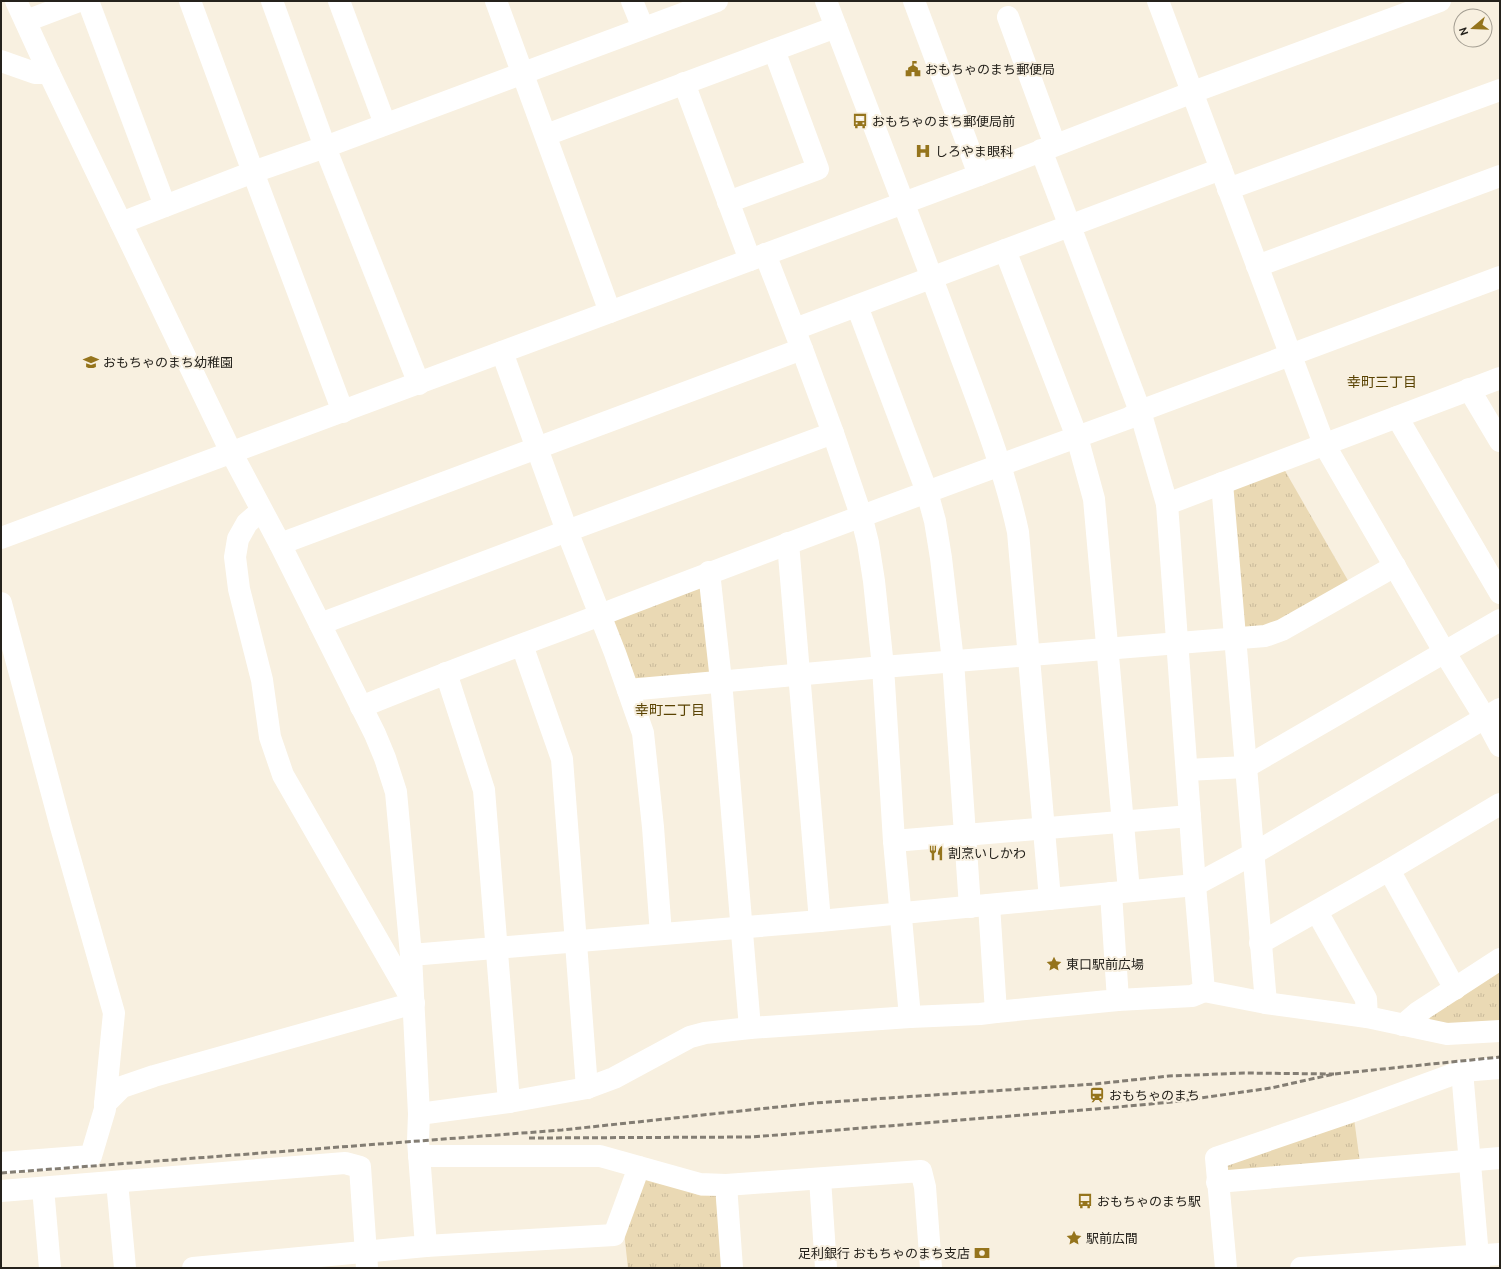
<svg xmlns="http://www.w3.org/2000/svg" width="1501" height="1269" viewBox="0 0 1501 1269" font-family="Cabin,'Noto Sans JP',sans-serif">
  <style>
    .park { fill: url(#park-tufts) }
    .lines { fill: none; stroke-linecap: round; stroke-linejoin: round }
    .minor { stroke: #fff; stroke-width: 22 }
    .rail { stroke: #837d73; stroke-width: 3; stroke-dasharray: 6 3; stroke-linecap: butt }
    .labels { text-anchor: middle; stroke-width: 4; stroke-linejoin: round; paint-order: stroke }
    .poi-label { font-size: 13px; fill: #25221c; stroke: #f8f0e0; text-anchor: start }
    .neighbourhood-label { font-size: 14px; fill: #5a4303; stroke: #f8f0e0 }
  </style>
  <defs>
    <pattern id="park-tufts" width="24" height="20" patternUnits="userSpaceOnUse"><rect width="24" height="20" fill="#ead9b4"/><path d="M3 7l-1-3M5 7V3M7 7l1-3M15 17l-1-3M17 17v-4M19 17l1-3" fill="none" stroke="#c9ba9a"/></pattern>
  </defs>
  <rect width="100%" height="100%" fill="#f8f0e0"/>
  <g class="park">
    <polygon points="1284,469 1350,584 1272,626 1245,631 1232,485"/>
    <polygon points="703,585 713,675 632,680 611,619"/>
    <polygon points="1500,967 1500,1025 1450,1028 1429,1022 1431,1010"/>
    <polygon points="1353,1111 1361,1170 1217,1182 1216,1158"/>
    <polygon points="643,1173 701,1196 716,1196 723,1268 628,1268 624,1232"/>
  </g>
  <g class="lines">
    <g class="minor">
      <polyline points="16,1 49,73 231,452 280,544 375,734 385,758 396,792 411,955 419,1114 418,1141 426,1246 193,1268"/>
      <polyline points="88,1 165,206"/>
      <polyline points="190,1 253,172 343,412"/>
      <polyline points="272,1 325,147 419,384"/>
      <polyline points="339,1 385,124"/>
      <polyline points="496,1 610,312"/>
      <polyline points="632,1 643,28"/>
      <path d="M 826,1 C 868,111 911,221 952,332 C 976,398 1003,463 1018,532 L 1050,899"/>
      <polyline points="914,1 979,175"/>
      <polyline points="1158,1 1324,444 1445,653 1485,718 1500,746"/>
      <polyline points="1008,17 1055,145"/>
      <polyline points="26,21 79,1"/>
      <polyline points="1,61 35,73 49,73"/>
      <polyline points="684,83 750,260"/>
      <polyline points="546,135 836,27"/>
      <polyline points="1041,150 1140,411 1167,504 1195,885 1204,991 1192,996 1118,1000"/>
      <polyline points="1228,189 1500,90"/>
      <polyline points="728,202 818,169 774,50"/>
      <polyline points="121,223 253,172 325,147 717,1"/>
      <polyline points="1005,250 1077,437 1094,499 1129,891"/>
      <polyline points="765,254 802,349 833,433 861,515 868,543 874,581 883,667 894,841 910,1017"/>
      <polyline points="1257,266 1500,176"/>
      <polyline points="857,306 927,492 935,521 941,558 953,661 970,907"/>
      <polyline points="795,329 1221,169"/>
      <polyline points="502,352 567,531 615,653 643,733 653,827 661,934"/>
      <polyline points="1469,389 1500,441"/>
      <polyline points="1397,417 1500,593"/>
      <polyline points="1222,483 1266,1003"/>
      <polyline points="1167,504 1500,378"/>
      <polyline points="1,538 979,175 1193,92 1440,1"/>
      <polyline points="788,543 820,921"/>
      <polyline points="280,544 802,349"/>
      <polyline points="709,572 721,681 750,1028"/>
      <polyline points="1,603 61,827 114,1013 105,1104"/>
      <polyline points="320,624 567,531 833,433"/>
      <polyline points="522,645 562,759 587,1088"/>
      <polyline points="446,673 484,790 509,1102"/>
      <polyline points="628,690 883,667 1265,636 1282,630 1395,566"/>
      <path d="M 361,707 C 430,679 499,653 569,627 C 755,555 942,486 1129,418 L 1140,411 L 1500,277"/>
      <polyline points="1187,770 1246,767 1500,620"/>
      <polyline points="894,841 1190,816"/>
      <polyline points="1389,870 1455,989"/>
      <polyline points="989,905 996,1012 1118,1000 1111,893"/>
      <polyline points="1317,912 1366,999 1367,1017"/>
      <polyline points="1260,943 1389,870 1500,804"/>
      <polyline points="411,955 820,921 1195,885 1253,854 1500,709"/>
      <polyline points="1204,991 1266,1003 1367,1017 1447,1034 1500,1031"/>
      <polyline points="1403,1025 1417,1013 1500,959"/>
      <polyline points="1462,1071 1479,1268"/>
      <polyline points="419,1114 509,1102 587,1088 614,1078 690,1037 705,1033 750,1028 910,1017 980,1014 996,1012"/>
      <polyline points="419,1156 600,1156 700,1184 726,1185 921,1171 925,1187 931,1268"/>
      <polyline points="1,1163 91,1156 105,1109 105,1104 122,1087 154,1076 414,1003 283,775 270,737 262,680 239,589 235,557 238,539 247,523 261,511"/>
      <polyline points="820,1179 826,1268"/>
      <polyline points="117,1182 125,1268"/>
      <polyline points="1217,1182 1500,1158"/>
      <polyline points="726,1185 732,1268"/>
      <polyline points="43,1188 50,1268"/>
      <polyline points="1,1191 345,1163 360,1167 367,1268"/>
      <polyline points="426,1246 614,1235 639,1167"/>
      <polyline points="1226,1268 1216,1158 1353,1111 1462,1071 1500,1068"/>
      <polyline points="1301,1268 1500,1254"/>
    </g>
    <g class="rail">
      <polyline points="529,1138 752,1137 1096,1109 1172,1102 1271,1088 1334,1074 1500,1057"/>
      <polyline points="1,1173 562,1130 815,1103 1095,1084 1169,1076 1244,1073 1334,1074"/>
    </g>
  </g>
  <defs>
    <symbol id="civic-bare" viewBox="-9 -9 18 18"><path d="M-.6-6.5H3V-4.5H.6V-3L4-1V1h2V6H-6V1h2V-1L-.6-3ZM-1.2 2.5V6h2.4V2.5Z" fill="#95741c" stroke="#f8f0e0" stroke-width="2.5" paint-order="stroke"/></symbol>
    <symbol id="bus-bare" viewBox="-9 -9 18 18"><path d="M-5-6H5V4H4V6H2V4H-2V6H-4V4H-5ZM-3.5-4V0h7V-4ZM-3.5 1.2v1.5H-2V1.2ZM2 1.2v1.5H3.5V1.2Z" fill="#95741c" stroke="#f8f0e0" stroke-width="2.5" paint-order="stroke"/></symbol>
    <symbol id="hospital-bare" viewBox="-9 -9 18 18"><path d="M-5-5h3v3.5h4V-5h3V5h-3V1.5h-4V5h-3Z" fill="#95741c" stroke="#f8f0e0" stroke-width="2.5" paint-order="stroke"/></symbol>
    <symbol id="school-bare" viewBox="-9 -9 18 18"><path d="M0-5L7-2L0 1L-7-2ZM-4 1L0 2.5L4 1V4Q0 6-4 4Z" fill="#95741c" stroke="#f8f0e0" stroke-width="2.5" paint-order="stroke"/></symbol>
    <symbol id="restaurant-bare" viewBox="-9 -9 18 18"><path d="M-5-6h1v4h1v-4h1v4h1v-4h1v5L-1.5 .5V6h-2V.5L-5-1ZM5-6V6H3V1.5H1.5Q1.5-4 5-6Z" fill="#95741c" stroke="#f8f0e0" stroke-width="2.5" paint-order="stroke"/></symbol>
    <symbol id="sight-bare" viewBox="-9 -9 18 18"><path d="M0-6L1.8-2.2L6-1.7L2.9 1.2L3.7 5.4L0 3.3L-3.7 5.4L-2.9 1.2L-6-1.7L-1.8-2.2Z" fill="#95741c" stroke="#f8f0e0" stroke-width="2.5" paint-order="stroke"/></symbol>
    <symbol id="station-bare" viewBox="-9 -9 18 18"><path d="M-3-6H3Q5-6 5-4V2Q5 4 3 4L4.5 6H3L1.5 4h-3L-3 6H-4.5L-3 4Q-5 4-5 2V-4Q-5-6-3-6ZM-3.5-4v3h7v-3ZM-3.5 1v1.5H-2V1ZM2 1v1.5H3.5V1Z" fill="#95741c" stroke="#f8f0e0" stroke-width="2.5" paint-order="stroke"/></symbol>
    <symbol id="bank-bare" viewBox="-9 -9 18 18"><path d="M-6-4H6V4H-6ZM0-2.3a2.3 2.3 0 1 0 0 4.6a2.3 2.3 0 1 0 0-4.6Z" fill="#95741c" stroke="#f8f0e0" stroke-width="2.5" paint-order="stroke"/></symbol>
  </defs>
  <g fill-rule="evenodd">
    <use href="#civic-bare" x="902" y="58" width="22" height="22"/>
    <use href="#bus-bare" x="849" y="110" width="22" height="22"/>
    <use href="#hospital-bare" x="912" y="140" width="22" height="22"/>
    <use href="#school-bare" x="80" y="351" width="22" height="22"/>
    <use href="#restaurant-bare" x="925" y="842" width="22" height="22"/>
    <use href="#sight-bare" x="1043" y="953" width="22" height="22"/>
    <use href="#station-bare" x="1086" y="1084" width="22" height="22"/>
    <use href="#bus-bare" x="1074" y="1190" width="22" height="22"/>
    <use href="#sight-bare" x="1063" y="1227" width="22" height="22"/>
    <use href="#bank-bare" x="971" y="1242" width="22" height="22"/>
  </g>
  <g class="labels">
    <g class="poi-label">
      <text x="925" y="74">おもちゃのまち郵便局</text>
      <text x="872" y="126">おもちゃのまち郵便局前</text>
      <text x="935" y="156">しろやま眼科</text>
      <text x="103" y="367">おもちゃのまち幼稚園</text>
      <text x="948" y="858">割烹いしかわ</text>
      <text x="1066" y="969">東口駅前広場</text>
      <text x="1109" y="1100">おもちゃのまち</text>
      <text x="1097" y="1206">おもちゃのまち駅</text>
      <text x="1086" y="1243">駅前広間</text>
      <text x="970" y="1258" text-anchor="end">足利銀行 おもちゃのまち支店</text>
    </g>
    <g class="neighbourhood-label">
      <text x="1382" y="387">幸町三丁目</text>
      <text x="670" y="715">幸町二丁目</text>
    </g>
  </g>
  <rect width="1501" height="1269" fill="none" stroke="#25221c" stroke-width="4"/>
  <g transform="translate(1473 28) rotate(251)"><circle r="19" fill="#f8f0e0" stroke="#a49e92"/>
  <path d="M0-3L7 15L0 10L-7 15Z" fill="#95741c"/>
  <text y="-6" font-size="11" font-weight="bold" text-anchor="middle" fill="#25221c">N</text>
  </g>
</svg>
